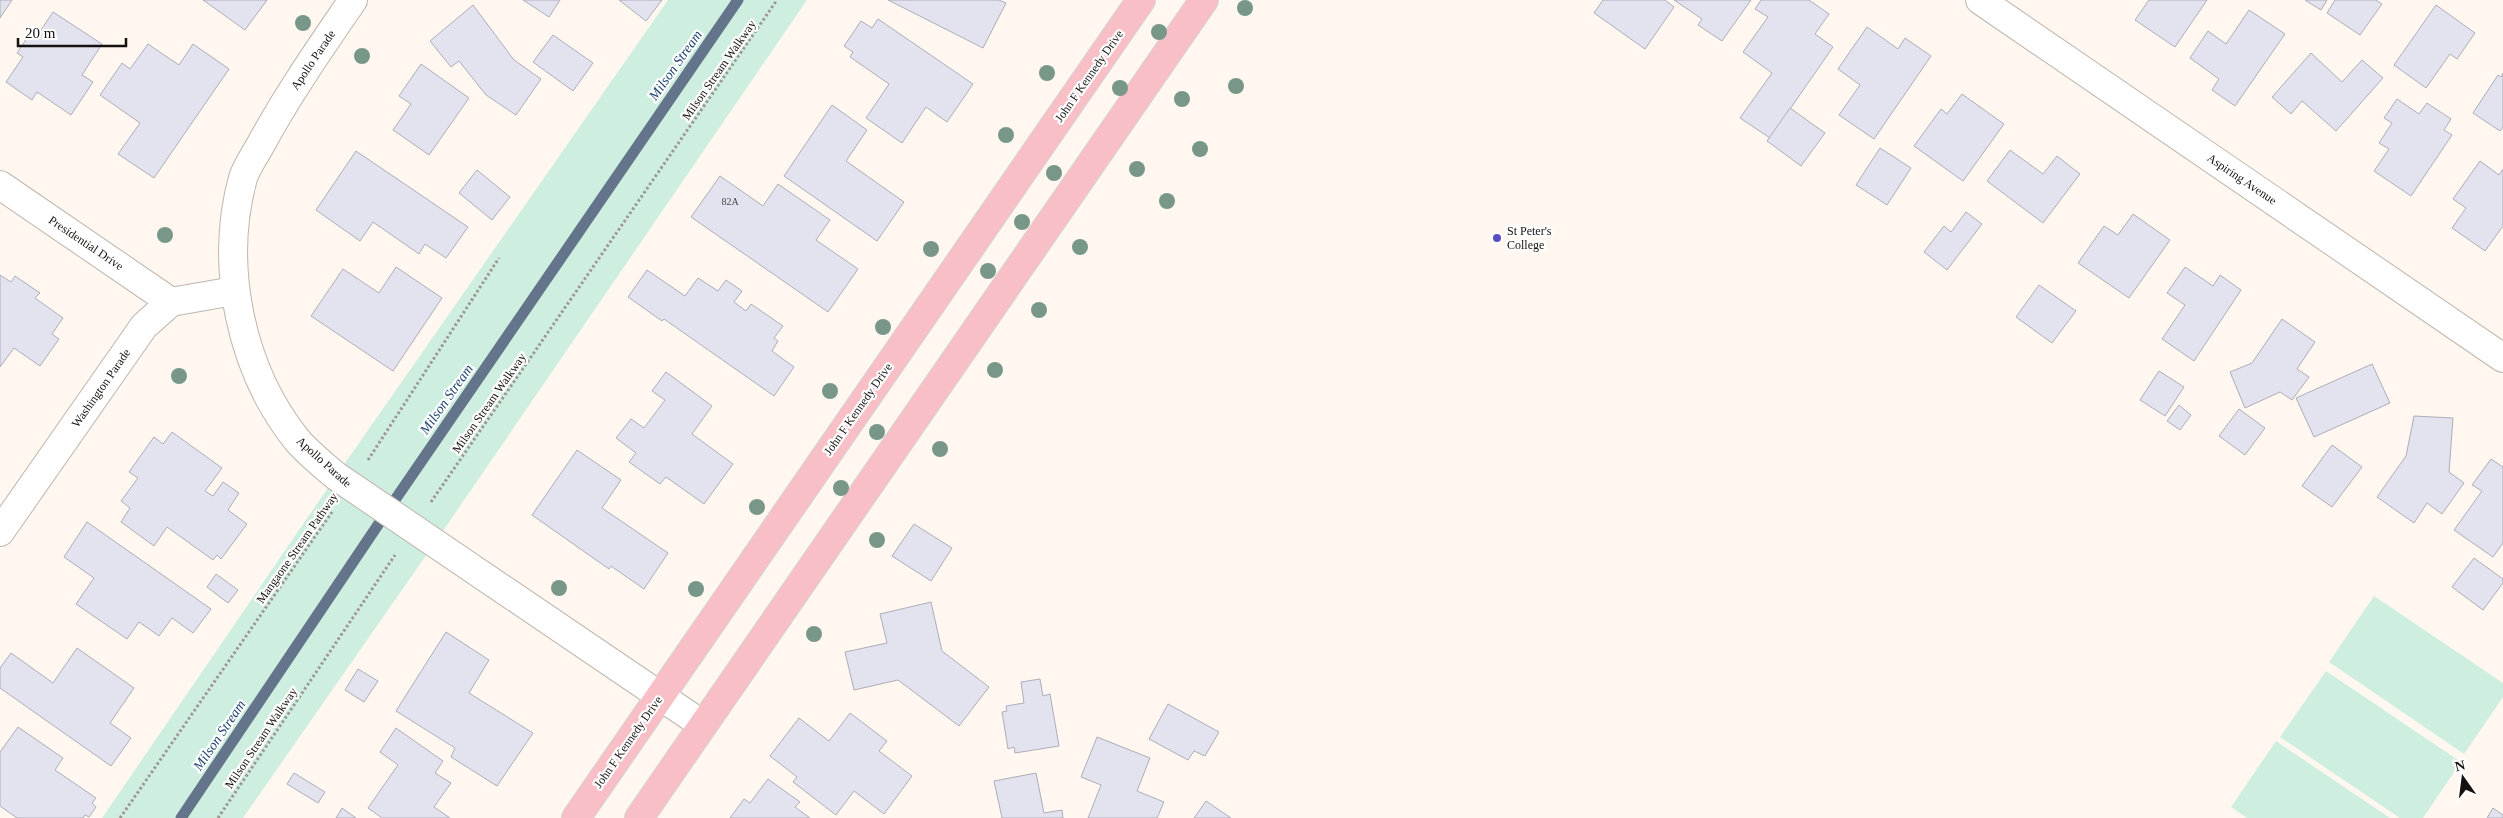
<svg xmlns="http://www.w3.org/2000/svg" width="2503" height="818" viewBox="0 0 2503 818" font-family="'Times New Roman',serif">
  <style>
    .green { fill: #ceeedf }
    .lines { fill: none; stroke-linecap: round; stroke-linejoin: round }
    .stream { stroke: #63748b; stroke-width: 11 }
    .building { fill: #e3e3ef; stroke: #adadb8 }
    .minor-casing { stroke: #beb5ad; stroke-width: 30 }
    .major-casing { stroke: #d5d4d4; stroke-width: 30 }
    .path { stroke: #9d9792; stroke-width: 3; stroke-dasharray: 2.5 2.5; stroke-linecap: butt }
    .minor { stroke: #fff; stroke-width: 28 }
    .major { stroke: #f9bfc7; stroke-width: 28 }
    .tree { fill: #789788 }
    .poi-dot { fill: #5a4cc5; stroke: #fff; stroke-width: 2 }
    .labels { text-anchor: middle; stroke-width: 4.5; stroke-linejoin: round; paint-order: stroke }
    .number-label { font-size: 10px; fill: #484646 }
    .street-label { font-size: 12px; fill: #14110e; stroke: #fff }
    .poi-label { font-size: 12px; fill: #14110e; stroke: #fff; text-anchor: start }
    .water-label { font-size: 14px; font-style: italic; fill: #214773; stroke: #fff }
  </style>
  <rect width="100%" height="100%" fill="#fff7f0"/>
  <g class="green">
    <polygon points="668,0 807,0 434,544 243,818 102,818 336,476"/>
    <polygon points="2374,596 2503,683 2503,697 2464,754 2329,662"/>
    <polygon points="2326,671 2461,762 2423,818 2400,818 2280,737"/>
    <polygon points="2276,741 2390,818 2247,818 2231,807"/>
  </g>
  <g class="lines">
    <polyline class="stream" points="181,818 388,510 738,0"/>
  </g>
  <g class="building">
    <polygon points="0,0 12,0 0,18"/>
    <polygon points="203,0 267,0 245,30"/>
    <polygon points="523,0 560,0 549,17"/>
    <polygon points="619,0 662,0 646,21"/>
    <polygon points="888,0 999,0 1006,3 983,48"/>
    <polygon points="1603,0 1665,0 1674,7 1645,49 1594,13"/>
    <polygon points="1674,0 1751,0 1722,41 1698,25 1702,19"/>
    <polygon points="1761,0 1809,0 1829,14 1815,34 1833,47 1770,138 1740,118 1772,73 1743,52 1768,17 1755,9"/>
    <polygon points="2149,0 2207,0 2175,47 2135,20"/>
    <polygon points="2305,0 2327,0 2321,10"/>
    <polygon points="2335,0 2376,0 2382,4 2360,35 2327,13"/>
    <polygon points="473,5 514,60 541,79 516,115 486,95 459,61 451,67 430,41"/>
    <polygon points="2436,5 2475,33 2457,59 2450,54 2426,88 2394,65"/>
    <polygon points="2249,10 2285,34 2235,106 2212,90 2219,79 2190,58 2208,31 2226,44"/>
    <polygon points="53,12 102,44 82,75 93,82 71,115 37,92 32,100 6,82 23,57 17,53 31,32 37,36"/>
    <polygon points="878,19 973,84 947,122 926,107 902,143 866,118 889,84 850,57 853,52 844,46 861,21 872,28"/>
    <polygon points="1867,27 1898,49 1905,38 1931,56 1874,139 1839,115 1860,85 1838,69"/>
    <polygon points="553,35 593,63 573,91 533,62"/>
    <polygon points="148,44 179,65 193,44 229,69 154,178 118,154 140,123 100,95 122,63 130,69"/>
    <polygon points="2311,53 2342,82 2362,60 2383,78 2336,131 2302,101 2291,114 2272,97"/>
    <polygon points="421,64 469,98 429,155 393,130 411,104 399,96"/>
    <polygon points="2503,73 2503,127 2500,131 2473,113 2498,75 2501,77"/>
    <polygon points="1962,94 2004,124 1963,181 1914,146 1941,109 1947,114"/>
    <polygon points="2397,99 2419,114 2427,103 2451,119 2444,130 2452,135 2411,196 2374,171 2389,149 2379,143 2392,123 2384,118"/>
    <polygon points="832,105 867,130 846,161 904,202 877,241 784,176"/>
    <polygon points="1790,108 1825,133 1801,166 1767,141"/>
    <polygon points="1880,148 1911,168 1887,205 1856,185"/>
    <polygon points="2010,150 2043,174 2057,156 2080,174 2043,223 1987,181"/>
    <polygon points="356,151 468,227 446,258 425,244 419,254 373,222 360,241 316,210"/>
    <polygon points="2480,161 2499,175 2503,169 2503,226 2485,251 2452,228 2466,208 2453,199"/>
    <polygon points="477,170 510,197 492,220 459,193"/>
    <polygon points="720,176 763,206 778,184 830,220 816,240 858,269 828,312 691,217"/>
    <polygon points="1966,212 1982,224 1947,270 1924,252 1944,226 1951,232"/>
    <polygon points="2133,214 2170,240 2129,298 2078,263 2104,226 2118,235"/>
    <polygon points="396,267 442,298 393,371 311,316 343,269 379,293"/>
    <polygon points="2185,267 2213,286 2220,275 2241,290 2194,361 2162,339 2185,305 2167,293"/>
    <polygon points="647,270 685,296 698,278 718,291 726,280 742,291 734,302 746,311 751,304 783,326 774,338 778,341 772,351 794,367 774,396 664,319 662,321 628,297"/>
    <polygon points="0,275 11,282 15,276 40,293 35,298 63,318 52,334 59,339 40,366 14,348 0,367"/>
    <polygon points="2039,285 2076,311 2052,343 2016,317"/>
    <polygon points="2282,319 2315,342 2297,369 2309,377 2292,400 2280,392 2245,408 2230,372 2252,363"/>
    <polygon points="2372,364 2390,403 2314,437 2296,398"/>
    <polygon points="2159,371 2184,387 2165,416 2140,400"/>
    <polygon points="666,372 712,406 692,434 733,464 704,504 666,477 660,484 629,462 636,453 616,438 631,419 644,428 665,400 652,391"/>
    <polygon points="2179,405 2191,415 2180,430 2167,421"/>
    <polygon points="2239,409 2265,428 2245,455 2219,436"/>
    <polygon points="2414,416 2453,418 2449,472 2464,483 2442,514 2427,503 2414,523 2377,497 2406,456"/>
    <polygon points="172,432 222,468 205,491 213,496 223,482 239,493 228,510 247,524 221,559 217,555 213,560 167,527 154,546 121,522 130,508 121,501 138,478 129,472 154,437 163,444"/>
    <polygon points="2332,445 2362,467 2332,507 2302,486"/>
    <polygon points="577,450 621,480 602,508 668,553 644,589 611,566 609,569 532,515"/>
    <polygon points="2491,459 2503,467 2503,543 2493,557 2454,530 2482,491 2472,485"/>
    <polygon points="87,522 211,609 193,633 172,618 159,636 139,622 127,639 76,604 94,578 64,557"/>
    <polygon points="914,524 952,548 931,581 892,556"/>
    <polygon points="2474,558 2503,579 2503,583 2483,610 2452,587"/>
    <polygon points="216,574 238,590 228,603 207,587"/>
    <polygon points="931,602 942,651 989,687 959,726 898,680 854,690 845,652 887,643 880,614"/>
    <polygon points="446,632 489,660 469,693 533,733 497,786 451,757 455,748 396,711"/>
    <polygon points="77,648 134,688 110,723 131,738 111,766 0,688 0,668 11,653 53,683"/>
    <polygon points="358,669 378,681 364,702 345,690"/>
    <polygon points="1040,679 1043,696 1050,694 1059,746 1015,753 1014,747 1008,749 1002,712 1007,711 1006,706 1024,703 1021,682"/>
    <polygon points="1168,704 1219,732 1205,756 1194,751 1188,760 1149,739"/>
    <polygon points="850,713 887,741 879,751 912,776 884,814 854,791 836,815 793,782 797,777 770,756 799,718 829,741"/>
    <polygon points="18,727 63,758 55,770 96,798 92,803 96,807 89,817 85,815 83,818 17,818 0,806 0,752"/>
    <polygon points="396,728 443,761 435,773 451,783 434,807 450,818 382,818 368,808 398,765 380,752"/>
    <polygon points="1097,737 1150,758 1137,791 1164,802 1157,818 1088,818 1101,785 1081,777"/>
    <polygon points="294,773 325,792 318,803 287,784"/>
    <polygon points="1036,773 1044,813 1062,810 1063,818 1002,818 994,781"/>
    <polygon points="768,779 800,802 795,807 810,818 730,818 744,799 750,803"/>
    <polygon points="1206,801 1231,818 1194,818"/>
    <polygon points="342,808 356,818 336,818"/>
    <polygon points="2493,808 2503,815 2503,818 2487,818"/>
  </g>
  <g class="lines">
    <defs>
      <g id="minor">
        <path d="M 353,0 C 321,47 288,94 261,144 C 255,155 247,166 243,178 C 219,265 240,369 297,440 C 308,453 323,465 336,476 L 703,725"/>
        <polyline points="1980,0 2503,358"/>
        <polyline points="0,185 171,302"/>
        <polyline points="0,532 144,326 171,302 234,291"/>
      </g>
      <g id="major">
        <polyline points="576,818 1141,0"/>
        <polyline points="639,818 1204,0"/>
      </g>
    </defs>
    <use href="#minor" class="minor-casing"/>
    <use href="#major" class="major-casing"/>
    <g class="path">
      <polyline points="368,460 499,258"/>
      <polyline points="431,502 777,0"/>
      <polyline points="120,818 332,512"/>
      <polyline points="218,818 395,555"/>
    </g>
    <use href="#minor" class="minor"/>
    <use href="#major" class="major"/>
  </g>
  <g class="tree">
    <circle cx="1245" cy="8" r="8"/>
    <circle cx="303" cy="23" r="8"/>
    <circle cx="1159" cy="32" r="8"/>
    <circle cx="362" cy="56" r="8"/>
    <circle cx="1047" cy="73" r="8"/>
    <circle cx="1236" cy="86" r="8"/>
    <circle cx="1120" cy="88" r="8"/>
    <circle cx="1182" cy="99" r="8"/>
    <circle cx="1006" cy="135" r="8"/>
    <circle cx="1200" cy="149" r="8"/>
    <circle cx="1137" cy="169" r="8"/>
    <circle cx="1054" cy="173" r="8"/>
    <circle cx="1167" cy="201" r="8"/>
    <circle cx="1022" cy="222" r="8"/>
    <circle cx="165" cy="235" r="8"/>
    <circle cx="1080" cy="247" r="8"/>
    <circle cx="931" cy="249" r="8"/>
    <circle cx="988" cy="271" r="8"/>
    <circle cx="1039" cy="310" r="8"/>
    <circle cx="883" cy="327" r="8"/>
    <circle cx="995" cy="370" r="8"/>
    <circle cx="179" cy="376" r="8"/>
    <circle cx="830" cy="391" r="8"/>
    <circle cx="877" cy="432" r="8"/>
    <circle cx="940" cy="449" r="8"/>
    <circle cx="841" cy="488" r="8"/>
    <circle cx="757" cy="507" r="8"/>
    <circle cx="877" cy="540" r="8"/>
    <circle cx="559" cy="588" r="8"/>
    <circle cx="696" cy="589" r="8"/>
    <circle cx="814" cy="634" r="8"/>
  </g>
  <circle class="poi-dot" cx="1497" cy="238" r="5"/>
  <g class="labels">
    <g class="number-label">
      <text x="730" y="205">82A</text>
    </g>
    <g class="street-label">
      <text transform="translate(313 60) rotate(-56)" y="4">Apollo Parade</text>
      <text transform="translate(719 70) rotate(-55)" y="4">Milson Stream Walkway</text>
      <text transform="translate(1089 76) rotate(-55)" y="4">John F Kennedy Drive</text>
      <text transform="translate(2242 179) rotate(34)" y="4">Aspiring Avenue</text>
      <text transform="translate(86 243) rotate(34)" y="4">Presidential Drive</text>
      <text transform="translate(101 388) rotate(-55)" y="4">Washington Parade</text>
      <text transform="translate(489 403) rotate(-55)" y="4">Milson Stream Walkway</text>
      <text transform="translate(858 409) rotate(-55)" y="4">John F Kennedy Drive</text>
      <text transform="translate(324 462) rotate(42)" y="4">Apollo Parade</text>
      <text transform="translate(297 548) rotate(-55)" y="4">Mangaone Stream Pathway</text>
      <text transform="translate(261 738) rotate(-56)" y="4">Milson Stream Walkway</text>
      <text transform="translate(628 742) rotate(-55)" y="4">John F Kennedy Drive</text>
    </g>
    <g class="poi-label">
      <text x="1507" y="235">St Peter's<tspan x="1507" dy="14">College</tspan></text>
    </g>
    <g class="water-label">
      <text transform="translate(675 65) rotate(-55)" y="5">Milson Stream</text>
      <text transform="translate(446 399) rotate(-55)" y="5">Milson Stream</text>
      <text transform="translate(219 735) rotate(-56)" y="5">Milson Stream</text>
    </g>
  </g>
  <g transform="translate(2463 778) rotate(346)" stroke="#ffffff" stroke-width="4" paint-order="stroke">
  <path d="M0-4L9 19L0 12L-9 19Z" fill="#14110e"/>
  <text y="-8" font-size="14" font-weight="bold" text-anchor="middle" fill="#14110e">N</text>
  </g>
  <path d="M18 38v8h108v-8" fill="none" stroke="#14110e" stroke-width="2.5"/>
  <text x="25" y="38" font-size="15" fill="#14110e" stroke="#ffffff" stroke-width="4" paint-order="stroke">20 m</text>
</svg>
